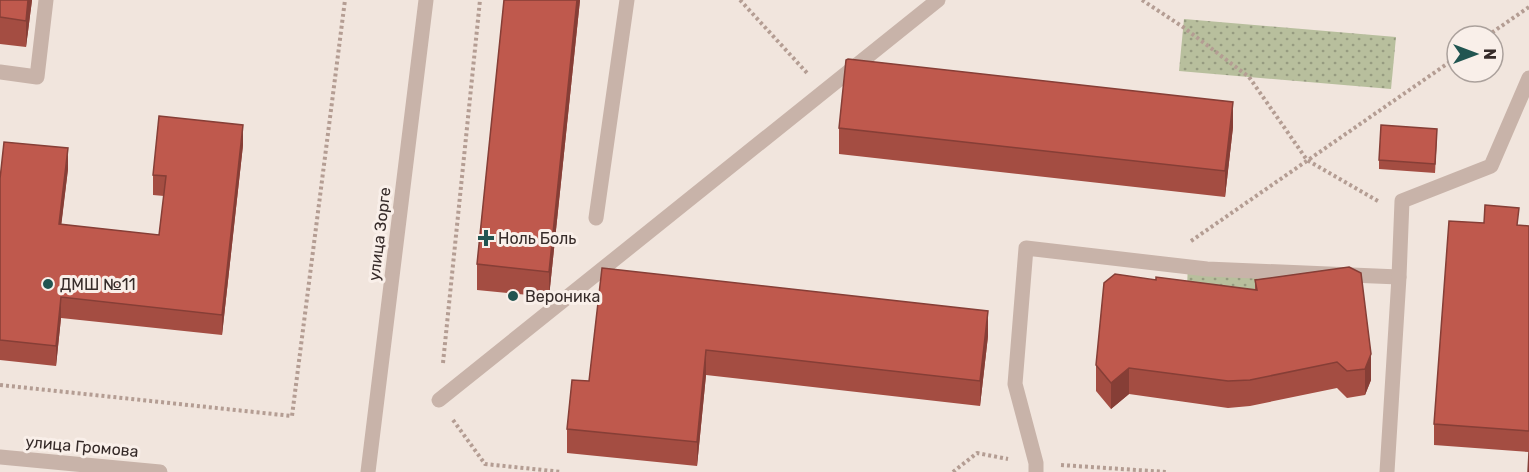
<svg xmlns="http://www.w3.org/2000/svg" width="1529" height="472" viewBox="0 0 1529 472" font-family="Rubik,sans-serif">
  <style>
    .park { fill: url(#park-dots) }
    .lines { fill: none; stroke-linecap: round; stroke-linejoin: round }
    .path { stroke: #b49d93; stroke-width: 4; stroke-dasharray: 3 3; stroke-linecap: butt }
    .lane { stroke: #c8b3a9; stroke-width: 15 }
    .street { stroke: #c8b3a9; stroke-width: 15 }
    .wall { fill: #a44d42 }
    .shaded-wall { fill: #863e36 }
    .building { fill: #bf594d; stroke: #863e36; stroke-width: 1.5 }
    .poi-dot { fill: #215551; stroke: #f9efe9; stroke-width: 2 }
    .labels { text-anchor: middle; stroke-width: 6; stroke-linejoin: round; paint-order: stroke }
    .street-label { font-size: 16px; fill: #362b29; stroke: #f9efe9 }
    .poi-label { font-size: 16px; fill: #362b29; stroke: #f9efe9; text-anchor: start }
  </style>
  <defs>
    <pattern id="park-dots" width="8" height="8" patternUnits="userSpaceOnUse" patternTransform="scale(1.5)"><rect width="8" height="8" fill="#b8bf9d"/><path d="M2 2h.1M6 6h.1" fill="none" stroke="#969b80" stroke-width="1.8" stroke-linecap="round"/></pattern>
  </defs>
  <rect width="100%" height="100%" fill="#f1e5dd"/>
  <g class="park">
    <polygon points="1184,19 1396,37 1391,89 1179,71"/>
    <polygon points="1188,264 1256,264 1260,307 1186,310"/>
  </g>
  <g class="lines">
    <g class="path">
      <polyline points="740,0 807,73"/>
      <polyline points="1142,0 1183,27 1249,77 1307,160 1378,201"/>
      <polyline points="1487,36 1529,7"/>
      <polyline points="1191,241 1457,57"/>
      <polyline points="443,363 480,0"/>
      <polyline points="0,385 292,416 345,0"/>
      <polyline points="453,420 485,464 562,472"/>
      <polyline points="1061,465 1167,472"/>
      <polyline points="953,472 977,453 1008,459"/>
    </g>
    <g class="lane">
      <polyline points="0,72 37,77 46,0"/>
      <polyline points="596,218 627,0"/>
      <polyline points="439,400 938,0"/>
      <polyline points="1036,472 1036,463 1015,384 1026,248 1207,269 1399,277"/>
      <polyline points="1387,472 1399,277 1402,201 1491,166 1529,78"/>
    </g>
    <g class="street">
      <polyline points="0,457 160,472"/>
      <polyline points="368,472 426,0"/>
    </g>
  </g>
  <g class="wall">
    <polygon points="0,0 32,0 26,47 0,44"/>
    <polygon points="504,0 580,0 549,297 477,290 477,264"/>
    <polygon points="1233,127 1225,197 839,154 839,128"/>
    <polygon points="1437,138 1435,173 1379,169 1379,160"/>
    <polygon points="243,145 222,335 61,318 56,366 0,360 0,179 68,169 61,225 159,235 164,196 153,195 153,175"/>
    <polygon points="1519,225 1529,226 1529,452 1434,445 1434,424"/>
    <polygon points="1349,267 1371,380 1365,395 1347,398 1337,388 1250,406 1228,408 1129,394 1111,409 1096,391 1096,365 1156,280 1255,290 1255,280"/>
    <polygon points="602,268 988,336 980,406 706,375 697,466 567,453 567,429 589,381"/>
  </g>
  <g class="shaded-wall">
    <polygon points="28,0 32,0 26,47 26,21"/>
    <polygon points="577,0 580,0 549,297 549,272"/>
    <polygon points="1233,102 1233,127 1225,197 1225,171"/>
    <polygon points="243,125 243,145 222,335 222,315"/>
    <polygon points="68,148 68,169 59,244 59,224"/>
    <polygon points="61,297 61,318 56,366 56,346"/>
    <polygon points="988,311 988,336 980,406 980,381"/>
    <polygon points="706,350 706,375 697,466 697,442"/>
    <polygon points="1371,354 1371,380 1365,395 1365,369"/>
    <polygon points="1129,368 1129,394 1111,409 1111,383"/>
  </g>
  <g class="building">
    <polygon points="0,0 28,0 26,21 0,17"/>
    <polygon points="504,0 577,0 549,272 477,264"/>
    <polygon points="848,59 1233,102 1225,171 839,128 846,60"/>
    <polygon points="159,116 243,125 222,315 61,297 56,346 0,340 0,179 4,142 68,148 59,224 159,235 166,176 153,175"/>
    <polygon points="1381,125 1437,129 1435,164 1379,160"/>
    <polygon points="1485,205 1519,208 1517,225 1529,226 1529,431 1434,424 1449,221 1484,223"/>
    <polygon points="1349,267 1361,273 1371,354 1365,369 1347,371 1337,362 1250,380 1228,381 1129,368 1111,383 1096,365 1104,283 1115,274 1156,280 1156,277 1257,290 1255,280"/>
    <polygon points="602,268 988,311 980,381 706,350 697,442 567,429 572,380 589,381"/>
    <polygon points="1529,452 1529,472 1528,472"/>
  </g>
  <g class="poi-dot">
    <path d="M483 229h6v6h6v6h-6v6h-6v-6h-6v-6h6z"/>
    <circle cx="48" cy="284" r="6"/>
    <circle cx="513" cy="296" r="6"/>
  </g>
  <g class="labels">
    <g class="street-label">
      <text transform="translate(379 234) rotate(-83)" y="6">улица Зорге</text>
      <text transform="translate(82 446) rotate(5)" y="6">улица Громова</text>
    </g>
    <g class="poi-label">
      <text x="498" y="244">Ноль Боль</text>
      <text x="60" y="290">ДМШ №11</text>
      <text x="525" y="302">Вероника</text>
    </g>
  </g>
  <g transform="translate(1475 54) rotate(90)"><circle r="28" fill="#f9efe9" stroke="#aba19c" stroke-width="1.5"/>
  <path d="M0-4.5L10 22L0 15L-10 22Z" fill="#215551"/>
  <text y="-9" font-size="16" font-weight="bold" text-anchor="middle" fill="#362b29">N</text>
  </g>
</svg>
